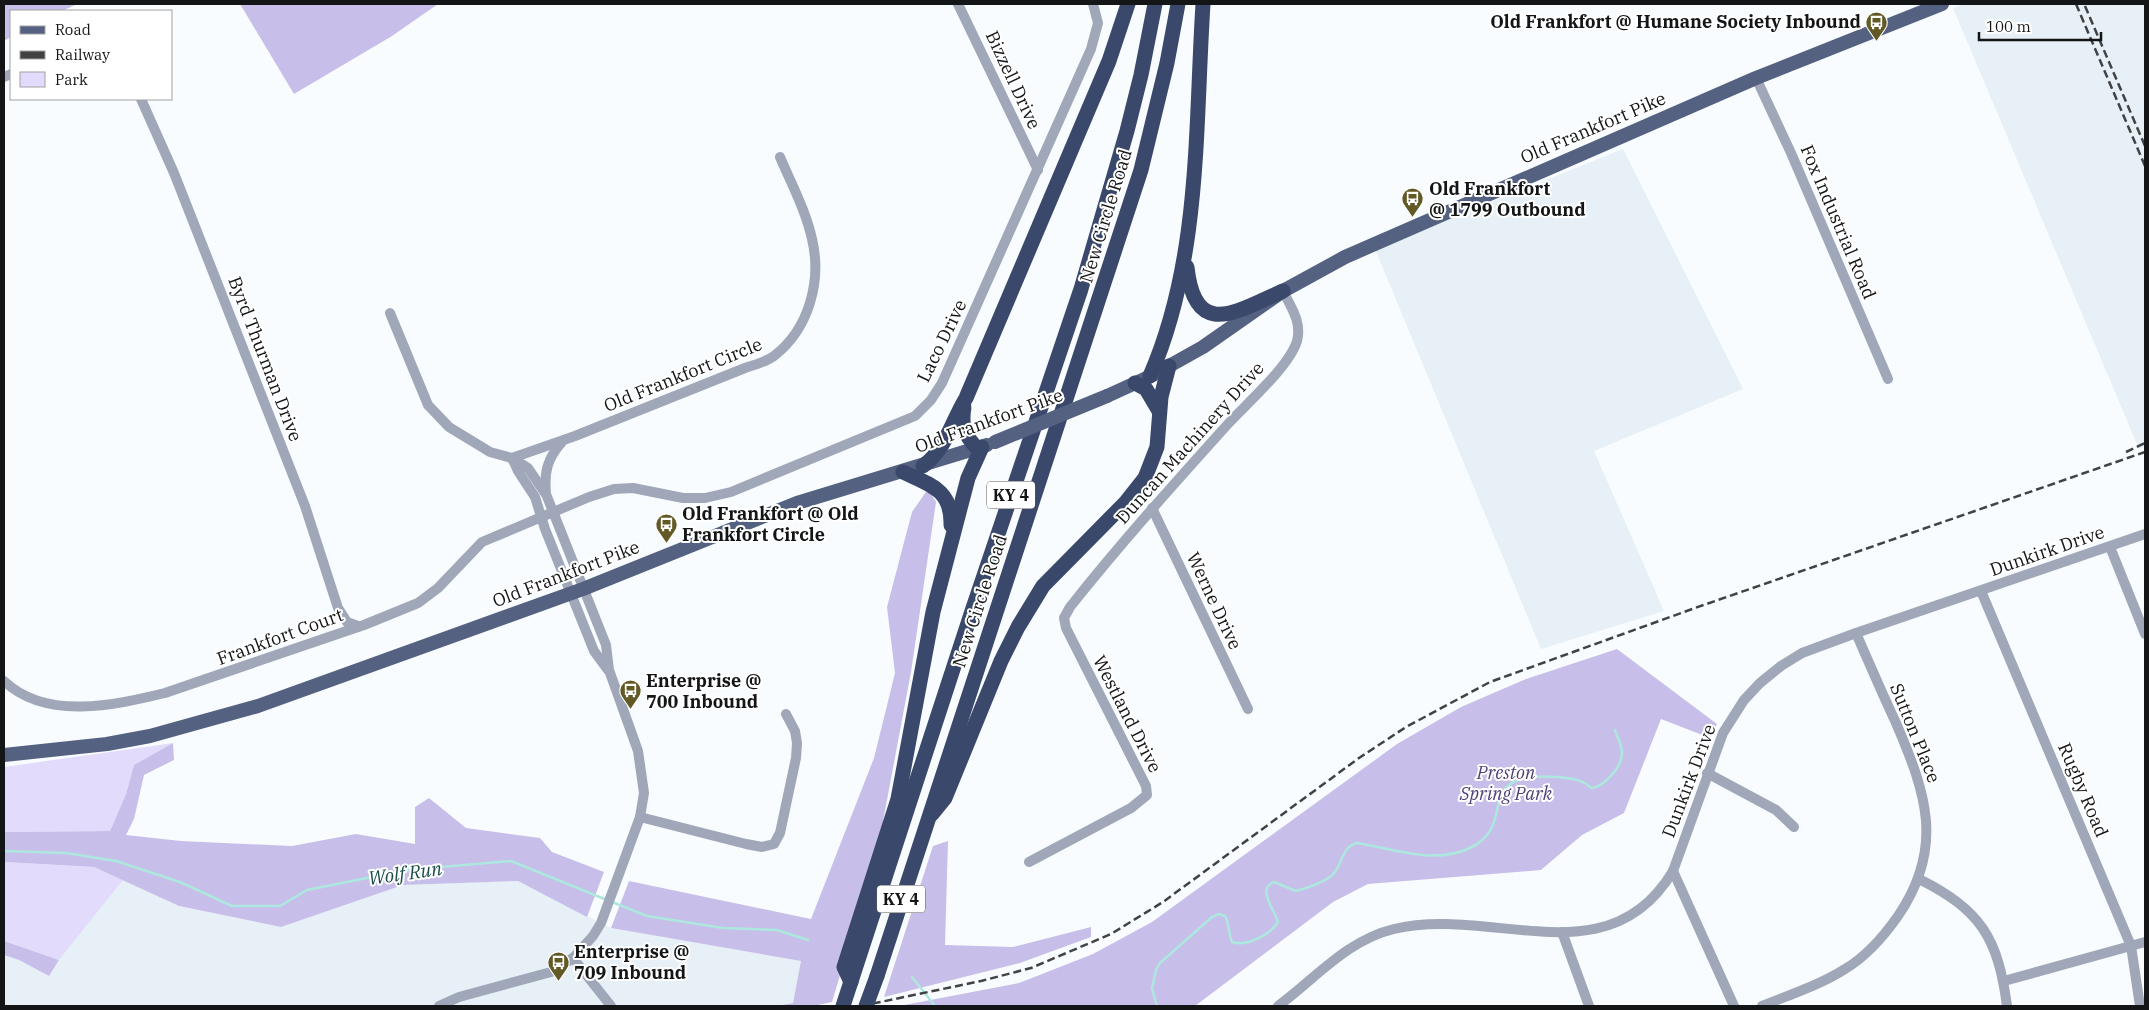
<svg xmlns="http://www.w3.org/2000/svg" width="2149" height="1010" viewBox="0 0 2149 1010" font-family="'IBM Plex Serif',serif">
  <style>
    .built { fill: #e6f0f6 }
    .green { fill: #e2dbfc }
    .forest { fill: #c8beea }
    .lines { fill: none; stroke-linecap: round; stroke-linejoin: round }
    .stream { stroke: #ace8de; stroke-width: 2.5 }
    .minor { stroke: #9fa7b9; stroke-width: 10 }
    .major { stroke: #546180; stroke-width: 14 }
    .highway { stroke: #3a486b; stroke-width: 15 }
    .rail { stroke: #414243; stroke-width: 2.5; stroke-dasharray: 8 4; stroke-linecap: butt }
    .major-bridge { stroke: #546180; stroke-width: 14 }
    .highway-bridge { stroke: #3a486b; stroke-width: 15 }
    .labels { text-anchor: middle; stroke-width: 4; stroke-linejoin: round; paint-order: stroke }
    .shield { fill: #fff; stroke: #5a5b5c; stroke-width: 1 }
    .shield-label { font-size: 16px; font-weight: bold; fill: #141516 }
    .poi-label { font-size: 18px; font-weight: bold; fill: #141516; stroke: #fff; text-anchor: start }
    .street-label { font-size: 18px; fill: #141516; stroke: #fff }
    .park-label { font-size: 18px; font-style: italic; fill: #514179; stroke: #fff }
    .water-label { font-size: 19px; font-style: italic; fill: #1a4d47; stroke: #fff }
  </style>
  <rect width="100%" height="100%" fill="#f9fcfe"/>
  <g class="built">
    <polygon points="1965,4 2145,4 2145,447 2139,449 1953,8"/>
    <polygon points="1623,149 1743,389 1594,451 1664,611 1541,649 1375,249"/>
    <polygon points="123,880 179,906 281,927 403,885 518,881 611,928 802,961 793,1003 776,1006 4,1006 4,955 19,960 49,976 59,960"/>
  </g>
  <g class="green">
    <polygon points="173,743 134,765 126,794 110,831 4,832 4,767"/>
    <polygon points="4,862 94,867 123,880 59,960 4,941"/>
  </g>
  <g class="forest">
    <polygon points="4,4 77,4 62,11 11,11 11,37 4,41"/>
    <polygon points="240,4 438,4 392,36 294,94"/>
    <polygon points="928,489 936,502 911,672 878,848 832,1002 813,1006 776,1006 793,1003 801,961 611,928 629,881 811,919 874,758 895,673 887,607 912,512"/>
    <polygon points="1617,649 1717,724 1710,738 1661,719 1624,813 1582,835 1541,870 1368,884 1333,902 1195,1006 899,1006 1019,983 1093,954 1152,922 1397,744 1461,707 1526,679"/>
    <polygon points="173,743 174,760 144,775 134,819 126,835 181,841 292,846 356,834 415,844 415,807 429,798 466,828 540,838 552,852 604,872 587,917 518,881 403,885 281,927 179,906 94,867 4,862 4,832 110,831 126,794 134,765"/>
    <polygon points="948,841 945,945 1013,947 1091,927 1091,937 1020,963 884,997 933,846"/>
    <polygon points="4,941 59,960 49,976 19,960 4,955"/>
  </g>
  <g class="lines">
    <g class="stream">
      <polyline points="4,851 66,853 116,861 180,882 232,906 280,906 307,890 407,870 511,861 607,900"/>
      <polyline points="612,902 647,916 723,928 777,930 808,940"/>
      <polyline points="912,977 935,1006"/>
      <polyline points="954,1006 957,1006"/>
      <path d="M 1157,1006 L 1152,989 L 1156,970 L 1160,963 L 1212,917 L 1219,914 L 1225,916 C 1230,925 1228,933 1232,942 C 1246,947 1270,935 1278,922 C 1275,910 1256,889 1274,882 L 1296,891 C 1307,888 1321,883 1330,877 C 1343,868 1340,847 1357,843 C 1394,849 1434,865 1470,848 C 1520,825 1469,771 1556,777 C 1568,778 1583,779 1591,788 C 1604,787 1622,767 1622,753 C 1622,745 1617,737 1615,730"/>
    </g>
    <g class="minor">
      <polyline points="958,4 1038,170"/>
      <polyline points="4,77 11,74"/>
      <polyline points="1756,78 1791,153 1888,379"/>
      <polyline points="141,99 174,173 305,506 338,608 347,622 358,626"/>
      <path d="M 390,313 L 428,405 L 449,427 L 490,452 L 512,458 L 575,436 L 745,368 C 754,365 766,362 774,356 C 809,329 822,281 812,239 C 806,211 791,183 780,157"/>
      <polyline points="512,458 518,471 535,497 545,529 594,651 608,670"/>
      <polyline points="512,458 528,468 545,493"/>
      <polyline points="1152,508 1248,709"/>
      <polyline points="2110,547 2145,634"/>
      <polyline points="1981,591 2131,946 2140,1006"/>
      <path d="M 4,681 C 46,721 115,705 165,693 L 364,625 L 418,603 L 438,588 L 482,542 L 589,497 L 614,489 L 633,488 L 683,498 L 705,498 L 731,492 L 915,416 L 931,400 L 942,383 L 1091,49 L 1098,23 L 1093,4"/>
      <polyline points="1707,773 1776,810 1794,827"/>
      <polyline points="640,817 746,844 762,847 774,844 780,833 796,758 797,743 795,731 786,714"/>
      <path d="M 1029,862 L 1131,808 L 1147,795 L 1146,786 L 1066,628 L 1064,618 L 1070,607 C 1120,544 1173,485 1227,425 C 1246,404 1289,367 1297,341 C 1302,322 1291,307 1283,291"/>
      <polyline points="1673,871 1734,1006"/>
      <path d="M 1919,879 C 1981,910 1998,938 2007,1006"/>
      <polyline points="1562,932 1589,1006"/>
      <polyline points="573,958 611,1006"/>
      <polyline points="2004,981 2145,942"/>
      <path d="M 439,1006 L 459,997 L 551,972 L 573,958 L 593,936 L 601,923 L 640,817 L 644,793 L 638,751 L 609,670 L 606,645 L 546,494 C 544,472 547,459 562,442"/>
      <path d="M 1278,1006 C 1315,979 1347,940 1394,929 C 1491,905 1608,980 1673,871 L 1723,733 L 1744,700 L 1760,683 L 1781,666 L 1802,653 L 1856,633 L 2145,534"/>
      <path d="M 1762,1006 C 1789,995 1820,985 1845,969 C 1867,956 1884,936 1898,916 C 1945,847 1926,793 1896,723 C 1882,693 1869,663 1856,633"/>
    </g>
    <g class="major">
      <polyline points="1107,396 1153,375 1203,347 1283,291 1345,257 1756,78 1942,4"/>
      <polyline points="4,755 107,744 150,736 258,706 583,589 797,503 987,445"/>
    </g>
    <g class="highway">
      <path d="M 1187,267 C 1195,341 1237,311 1283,291"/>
      <path d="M 1150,376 C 1201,259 1195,128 1203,4"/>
      <polyline points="1135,383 1146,389 1159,411"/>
      <path d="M 964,407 C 961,425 964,435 977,448"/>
      <path d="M 923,466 C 946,449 951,423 966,398 L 1109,61 L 1128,4"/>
      <path d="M 903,472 C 931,485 952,490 951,525"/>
      <polyline points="932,814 945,798 1001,661 1018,627 1043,586 1126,502 1145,478 1157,447 1161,397 1169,366"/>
      <polyline points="877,976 1141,170 1167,63 1178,4"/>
      <polyline points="851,982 844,967 898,799 933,612 968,478 982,447"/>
      <polyline points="843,1006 972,611 1081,289 1127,131 1141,75 1155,4"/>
    </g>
    <g class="rail">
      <polyline points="2076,4 2145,166"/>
      <polyline points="2085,6 2145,146"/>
      <polyline points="2126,452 2145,443"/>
      <polyline points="861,1006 981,981 1031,968 1111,934 1163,902 1359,758 1406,727 1490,682 1695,608 2145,452"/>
    </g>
    <polyline class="major-bridge" points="995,442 1107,396"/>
    <polyline class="highway-bridge" points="866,1006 877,976"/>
  </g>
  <defs>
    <symbol id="bus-pin" viewBox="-11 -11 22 30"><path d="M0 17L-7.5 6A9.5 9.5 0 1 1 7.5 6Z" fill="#625925" stroke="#fff"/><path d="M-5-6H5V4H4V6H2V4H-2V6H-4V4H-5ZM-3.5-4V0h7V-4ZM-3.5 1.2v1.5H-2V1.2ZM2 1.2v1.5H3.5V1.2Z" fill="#fff"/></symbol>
  </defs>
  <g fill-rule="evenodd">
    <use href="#bus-pin" x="1864" y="10" width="25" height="34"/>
    <use href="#bus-pin" x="1400" y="186" width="25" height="34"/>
    <use href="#bus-pin" x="654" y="512" width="25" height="34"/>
    <use href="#bus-pin" x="618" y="678" width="25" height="34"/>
    <use href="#bus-pin" x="546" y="950" width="25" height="34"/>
  </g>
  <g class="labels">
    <g class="shield">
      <rect x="987" y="481.5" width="48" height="27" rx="4"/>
      <rect x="877" y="885.5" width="48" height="27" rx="4"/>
    </g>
    <g class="shield-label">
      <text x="1011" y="501">KY 4</text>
      <text x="901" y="905">KY 4</text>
    </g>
    <g class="poi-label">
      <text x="1861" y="28" text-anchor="end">Old Frankfort @ Humane Society Inbound</text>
      <text x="1429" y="195">Old Frankfort<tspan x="1429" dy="21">@ 1799 Outbound</tspan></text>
      <text x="682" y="520">Old Frankfort @ Old<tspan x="682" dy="21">Frankfort Circle</tspan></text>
      <text x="646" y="687">Enterprise @<tspan x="646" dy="21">700 Inbound</tspan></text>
      <text x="574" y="958">Enterprise @<tspan x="574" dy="21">709 Inbound</tspan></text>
    </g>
    <g class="street-label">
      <text transform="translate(1013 80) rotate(65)" y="6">Bizzell Drive</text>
      <text transform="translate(1593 128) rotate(-23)" y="6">Old Frankfort Pike</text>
      <text transform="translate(1106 216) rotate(-73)" y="6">New Circle Road</text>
      <text transform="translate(1838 222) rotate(67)" y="6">Fox Industrial Road</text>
      <text transform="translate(942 341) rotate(-64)" y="6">Laco Drive</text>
      <text transform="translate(265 359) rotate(69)" y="6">Byrd Thurman Drive</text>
      <text transform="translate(683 375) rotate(-22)" y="6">Old Frankfort Circle</text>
      <text transform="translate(989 421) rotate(-20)" y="6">Old Frankfort Pike</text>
      <text transform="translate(1190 443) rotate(-48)" y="6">Duncan Machinery Drive</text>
      <text transform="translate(2047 551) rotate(-19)" y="6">Dunkirk Drive</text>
      <text transform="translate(566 574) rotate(-21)" y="6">Old Frankfort Pike</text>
      <text transform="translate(980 601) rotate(-72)" y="6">New Circle Road</text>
      <text transform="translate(1214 601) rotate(65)" y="6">Werne Drive</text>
      <text transform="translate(280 637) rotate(-20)" y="6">Frankfort Court</text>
      <text transform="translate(1127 714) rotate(63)" y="6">Westland Drive</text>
      <text transform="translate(1915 733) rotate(68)" y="6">Sutton Place</text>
      <text transform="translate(1689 781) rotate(-69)" y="6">Dunkirk Drive</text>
      <text transform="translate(2083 790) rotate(67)" y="6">Rugby Road</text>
    </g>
    <g class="park-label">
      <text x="1506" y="779">Preston<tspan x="1506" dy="21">Spring Park</tspan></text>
    </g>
    <g class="water-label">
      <text transform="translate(405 873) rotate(-8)" y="7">Wolf Run</text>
    </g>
  </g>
  <rect width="2149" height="1010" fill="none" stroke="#141516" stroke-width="10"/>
  <rect x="10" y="10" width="162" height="90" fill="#ffffff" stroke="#a1a1a2"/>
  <rect x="20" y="26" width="25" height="8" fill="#546180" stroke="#a1a1a2"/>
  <text x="55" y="35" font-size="15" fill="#141516">Road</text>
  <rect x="20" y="51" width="25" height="8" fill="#414243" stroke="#a1a1a2"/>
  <text x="55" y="60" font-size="15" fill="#141516">Railway</text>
  <rect x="20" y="72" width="25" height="15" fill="#e2dbfc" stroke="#a1a1a2"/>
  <text x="55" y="85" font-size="15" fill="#141516">Park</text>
  <path d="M1979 32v8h122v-8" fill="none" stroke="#141516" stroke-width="2.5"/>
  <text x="1986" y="32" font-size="15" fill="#141516" stroke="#ffffff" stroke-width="4" paint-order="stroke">100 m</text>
</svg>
